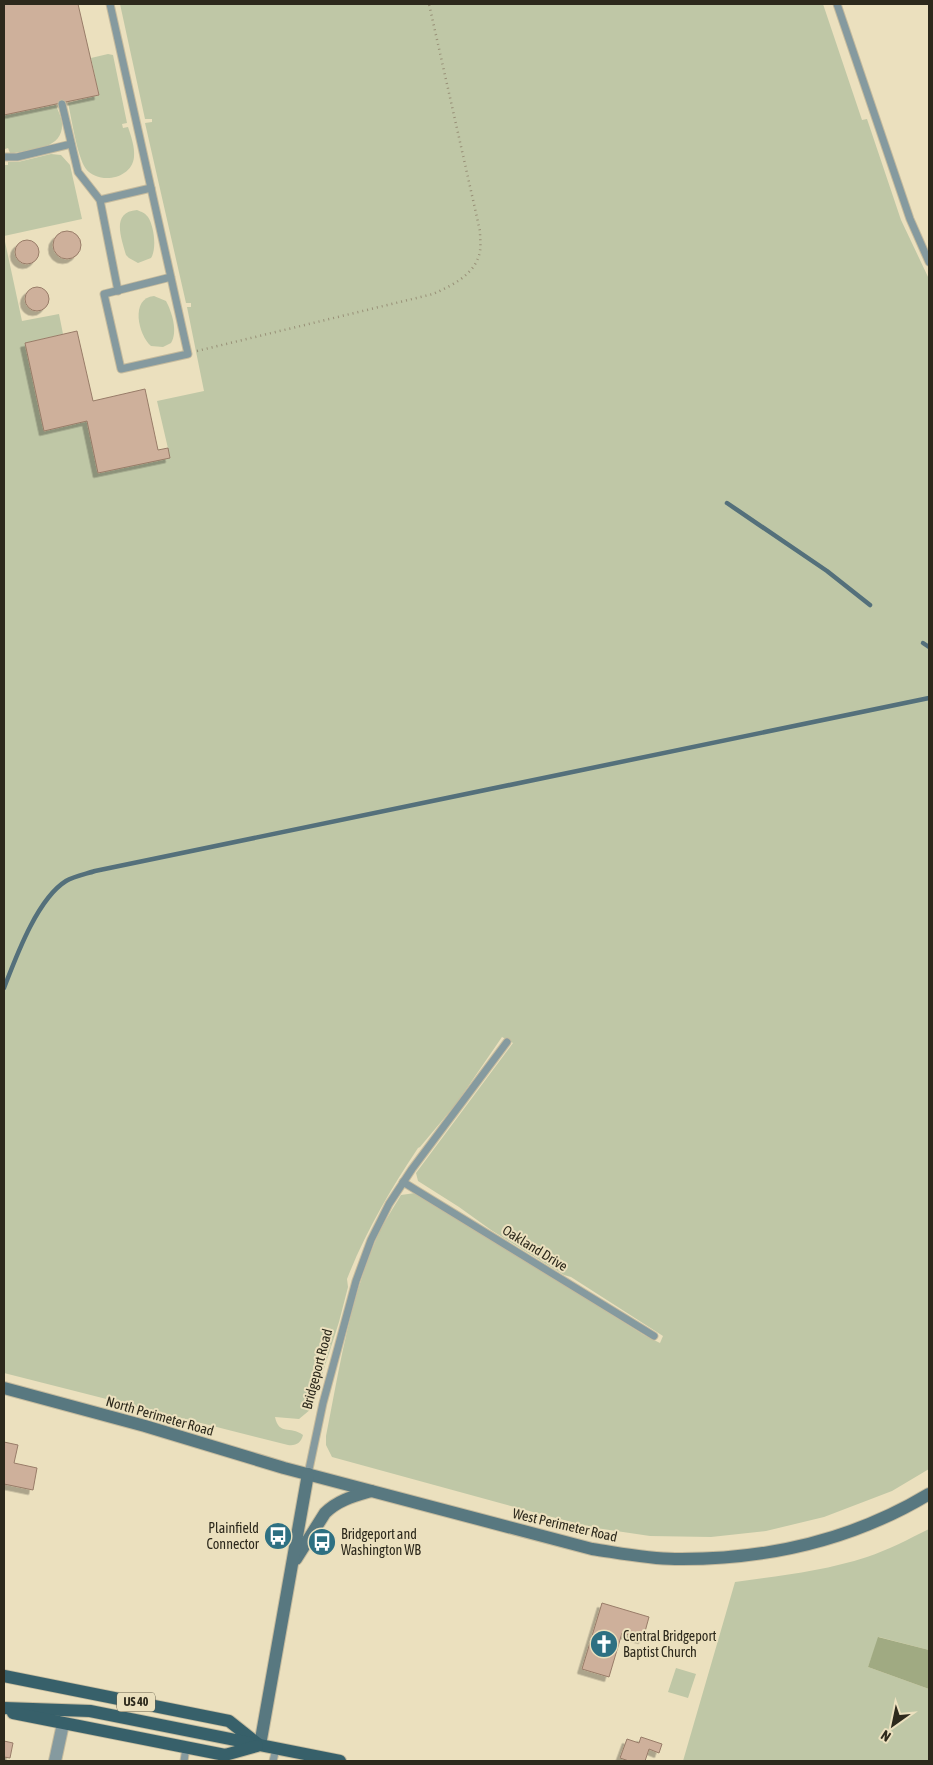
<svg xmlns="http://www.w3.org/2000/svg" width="933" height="1765" viewBox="0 0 933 1765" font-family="'Asap Condensed',sans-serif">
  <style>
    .green { fill: #bfc7a6 }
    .forest { fill: #a0aa82 }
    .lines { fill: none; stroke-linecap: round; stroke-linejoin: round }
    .stream { stroke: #54707b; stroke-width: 4.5 }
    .building { fill: #ceb09b; stroke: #987c68; filter: url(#shadow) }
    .lane-casing { stroke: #c5bb9e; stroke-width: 9 }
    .street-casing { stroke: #c5bb9e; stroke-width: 14 }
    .secondary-casing { stroke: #c5bb9e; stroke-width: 14 }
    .primary-casing { stroke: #c5bb9e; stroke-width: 14 }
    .path { stroke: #989077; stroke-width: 2.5; stroke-dasharray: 1 4; stroke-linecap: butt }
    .lane { stroke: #859a9f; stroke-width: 7 }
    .street { stroke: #859a9f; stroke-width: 12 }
    .secondary { stroke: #587880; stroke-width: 12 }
    .primary { stroke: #37606a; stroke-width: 12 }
    .labels { text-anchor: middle; stroke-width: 4; stroke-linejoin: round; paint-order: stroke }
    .shield { fill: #ebe0be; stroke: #66604d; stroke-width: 1 }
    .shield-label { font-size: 12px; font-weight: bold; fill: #2d291c }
    .street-label { font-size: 14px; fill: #2d291c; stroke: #ebe0be }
    .poi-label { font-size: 14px; fill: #2d291c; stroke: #ebe0be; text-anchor: start }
  </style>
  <defs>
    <filter id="shadow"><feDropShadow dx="-4.5" dy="4.5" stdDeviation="0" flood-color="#0004"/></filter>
  </defs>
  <rect width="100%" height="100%" fill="#ebe0be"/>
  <g class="green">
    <path d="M 120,4 L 823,4 L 862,120 L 867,119 L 901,220 L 929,279 L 929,1469 L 892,1491 L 824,1517 L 766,1531 L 711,1537 L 650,1536 L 596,1528 L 544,1515 L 332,1457 L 326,1445 L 326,1436 C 339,1371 349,1303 375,1242 C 382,1225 392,1210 401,1195 L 415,1193 L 426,1198 L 644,1335 L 660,1343 L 663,1336 L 571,1277 L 564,1275 L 491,1230 L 459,1207 L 418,1181 L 416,1173 L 513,1043 L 502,1037 L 456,1104 L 420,1147 L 418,1148 C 390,1190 365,1233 347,1279 L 348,1287 L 339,1322 L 311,1409 L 299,1419 L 275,1417 C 279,1436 290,1425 303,1435 C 301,1443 296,1446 288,1445 L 4,1373 L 4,237 L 22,321 L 59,314 L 63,334 L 25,343 L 44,431 L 87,421 L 99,473 L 170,457 L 157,401 L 204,391 L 187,307 L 191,307 L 191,303 L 186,303 L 145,123 L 152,122 L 152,119 L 145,119 Z"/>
    <path d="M 108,54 L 113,55 L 127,123 L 122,124 L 123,128 L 128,127 C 131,136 135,147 134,157 C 132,179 99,185 86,169 C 77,156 72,120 68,103 L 99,95 L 91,58 Z"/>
    <path d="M 56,105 C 58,111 62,118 62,124 C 63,149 33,149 14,153 L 10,153 L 8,148 L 5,149 L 5,152 L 4,152 L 4,115 Z"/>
    <polygon points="51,154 61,155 70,165 82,219 4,236 4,162 4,165 8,165 8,162 18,162"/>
    <path d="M 137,210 C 142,212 145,213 148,217 C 154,226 157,249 151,258 L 138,263 L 129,258 L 126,255 C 121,237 111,212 137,210 Z"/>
    <path d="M 154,296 L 166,301 C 172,312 178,332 171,343 L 163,347 L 151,346 C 138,335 130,298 154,296 Z"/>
    <path d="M 929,1529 L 929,1650 L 879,1637 L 868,1667 L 929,1689 L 929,1761 L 683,1761 L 735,1582 C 779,1576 824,1571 867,1557 C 888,1550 909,1539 929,1529 Z"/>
    <polygon points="676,1668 696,1674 688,1698 668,1692"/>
  </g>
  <polygon class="forest" points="878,1637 929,1650 929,1689 868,1667"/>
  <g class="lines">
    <g class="stream">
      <polyline points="727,503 827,571 870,605"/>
      <polyline points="923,643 929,647"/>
      <path d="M 4,988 C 16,957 37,899 66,881 C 74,876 86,874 95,871 L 929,698"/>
    </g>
  </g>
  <g class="building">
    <polygon points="4,4 78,4 99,95 4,115"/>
    <circle cx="67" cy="245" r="14"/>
    <circle cx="27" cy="252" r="12"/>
    <circle cx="37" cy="299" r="12"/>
    <polygon points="77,331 93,401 145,389 158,450 168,448 170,458 98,473 87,421 44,431 25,343"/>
    <polygon points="4,1442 18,1445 14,1463 37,1468 33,1490 4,1484"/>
    <polygon points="602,1603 649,1617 643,1639 622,1633 609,1677 582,1669"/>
    <polygon points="641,1737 662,1744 659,1753 649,1749 645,1761 629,1761 620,1758 627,1739 639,1743"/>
    <polygon points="4,1741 13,1743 10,1758 4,1757"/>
  </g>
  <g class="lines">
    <defs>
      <g id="lane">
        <polyline points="110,4 188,354 121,369 104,294 171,277"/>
        <polyline points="837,4 910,219 929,262"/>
        <polyline points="62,104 78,172 100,200 118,291"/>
        <polyline points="4,157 17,157 71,144"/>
        <polyline points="100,200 151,188"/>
        <polyline points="403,1182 654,1336"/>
        <polyline points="308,1474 323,1403 356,1281 371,1240 389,1204 412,1169 507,1042"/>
        <polyline points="184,1761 186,1748"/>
        <polyline points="273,1761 276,1749"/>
      </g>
      <polyline id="street" points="55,1761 63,1724"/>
      <g id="secondary">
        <path d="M 4,1388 L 145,1426 L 284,1468 L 592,1549 C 619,1553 648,1559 675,1559 C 766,1560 851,1541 929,1494"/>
        <path d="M 296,1559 L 325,1513 C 338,1500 354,1496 371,1491"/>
        <polyline points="260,1745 308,1474"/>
      </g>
      <g id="primary">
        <polyline points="4,1676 229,1721 258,1744"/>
        <polyline points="4,1708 90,1711 340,1761"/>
        <polyline points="13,1713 225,1755 257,1746"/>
      </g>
    </defs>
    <use href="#lane" class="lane-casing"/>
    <use href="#street" class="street-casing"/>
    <use href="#secondary" class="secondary-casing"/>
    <use href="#primary" class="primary-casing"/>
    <path class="path" d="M 197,351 L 433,294 C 453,285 476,274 480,251 C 481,245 480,238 480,231 L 429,4"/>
    <use href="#lane" class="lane"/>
    <use href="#street" class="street"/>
    <use href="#secondary" class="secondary"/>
    <use href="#primary" class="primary"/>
  </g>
  <defs>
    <symbol id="bus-disc" viewBox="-11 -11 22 22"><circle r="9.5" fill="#2e7082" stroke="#ebe0be"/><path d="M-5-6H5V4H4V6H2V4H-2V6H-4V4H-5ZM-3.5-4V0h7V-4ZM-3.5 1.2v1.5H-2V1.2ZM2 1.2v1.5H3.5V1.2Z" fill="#fff"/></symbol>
    <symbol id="church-disc" viewBox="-11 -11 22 22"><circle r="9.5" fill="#2e7082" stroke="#ebe0be"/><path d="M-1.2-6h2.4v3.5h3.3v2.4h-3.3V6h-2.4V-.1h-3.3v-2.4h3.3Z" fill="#fff"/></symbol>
  </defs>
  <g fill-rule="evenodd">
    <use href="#bus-disc" x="262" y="1520" width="32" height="32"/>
    <use href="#bus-disc" x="306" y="1526" width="32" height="32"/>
    <use href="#church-disc" x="588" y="1628" width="32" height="32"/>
  </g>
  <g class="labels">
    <rect class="shield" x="117" y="1692.5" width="38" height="19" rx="4"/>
    <g class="shield-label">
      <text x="136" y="1706">US 40</text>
    </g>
    <g class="street-label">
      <text transform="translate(535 1248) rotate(32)" y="5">Oakland Drive</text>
      <text transform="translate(317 1369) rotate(-75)" y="5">Bridgeport Road</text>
      <text transform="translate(160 1416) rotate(16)" y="5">North Perimeter Road</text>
      <text transform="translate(565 1525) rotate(13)" y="5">West Perimeter Road</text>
    </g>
    <g class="poi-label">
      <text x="259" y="1533" text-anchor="end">Plainfield<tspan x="259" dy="16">Connector</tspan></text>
      <text x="341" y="1539">Bridgeport and<tspan x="341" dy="16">Washington WB</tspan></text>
      <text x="623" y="1641">Central Bridgeport<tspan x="623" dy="16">Baptist Church</tspan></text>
    </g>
  </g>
  <rect width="933" height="1765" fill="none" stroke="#2d291c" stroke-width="10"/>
  <g transform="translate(893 1725) rotate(213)" stroke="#ebe0be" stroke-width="4" paint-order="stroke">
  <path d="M0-4L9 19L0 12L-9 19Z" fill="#2d291c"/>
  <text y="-8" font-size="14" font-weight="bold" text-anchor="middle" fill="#2d291c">N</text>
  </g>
</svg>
